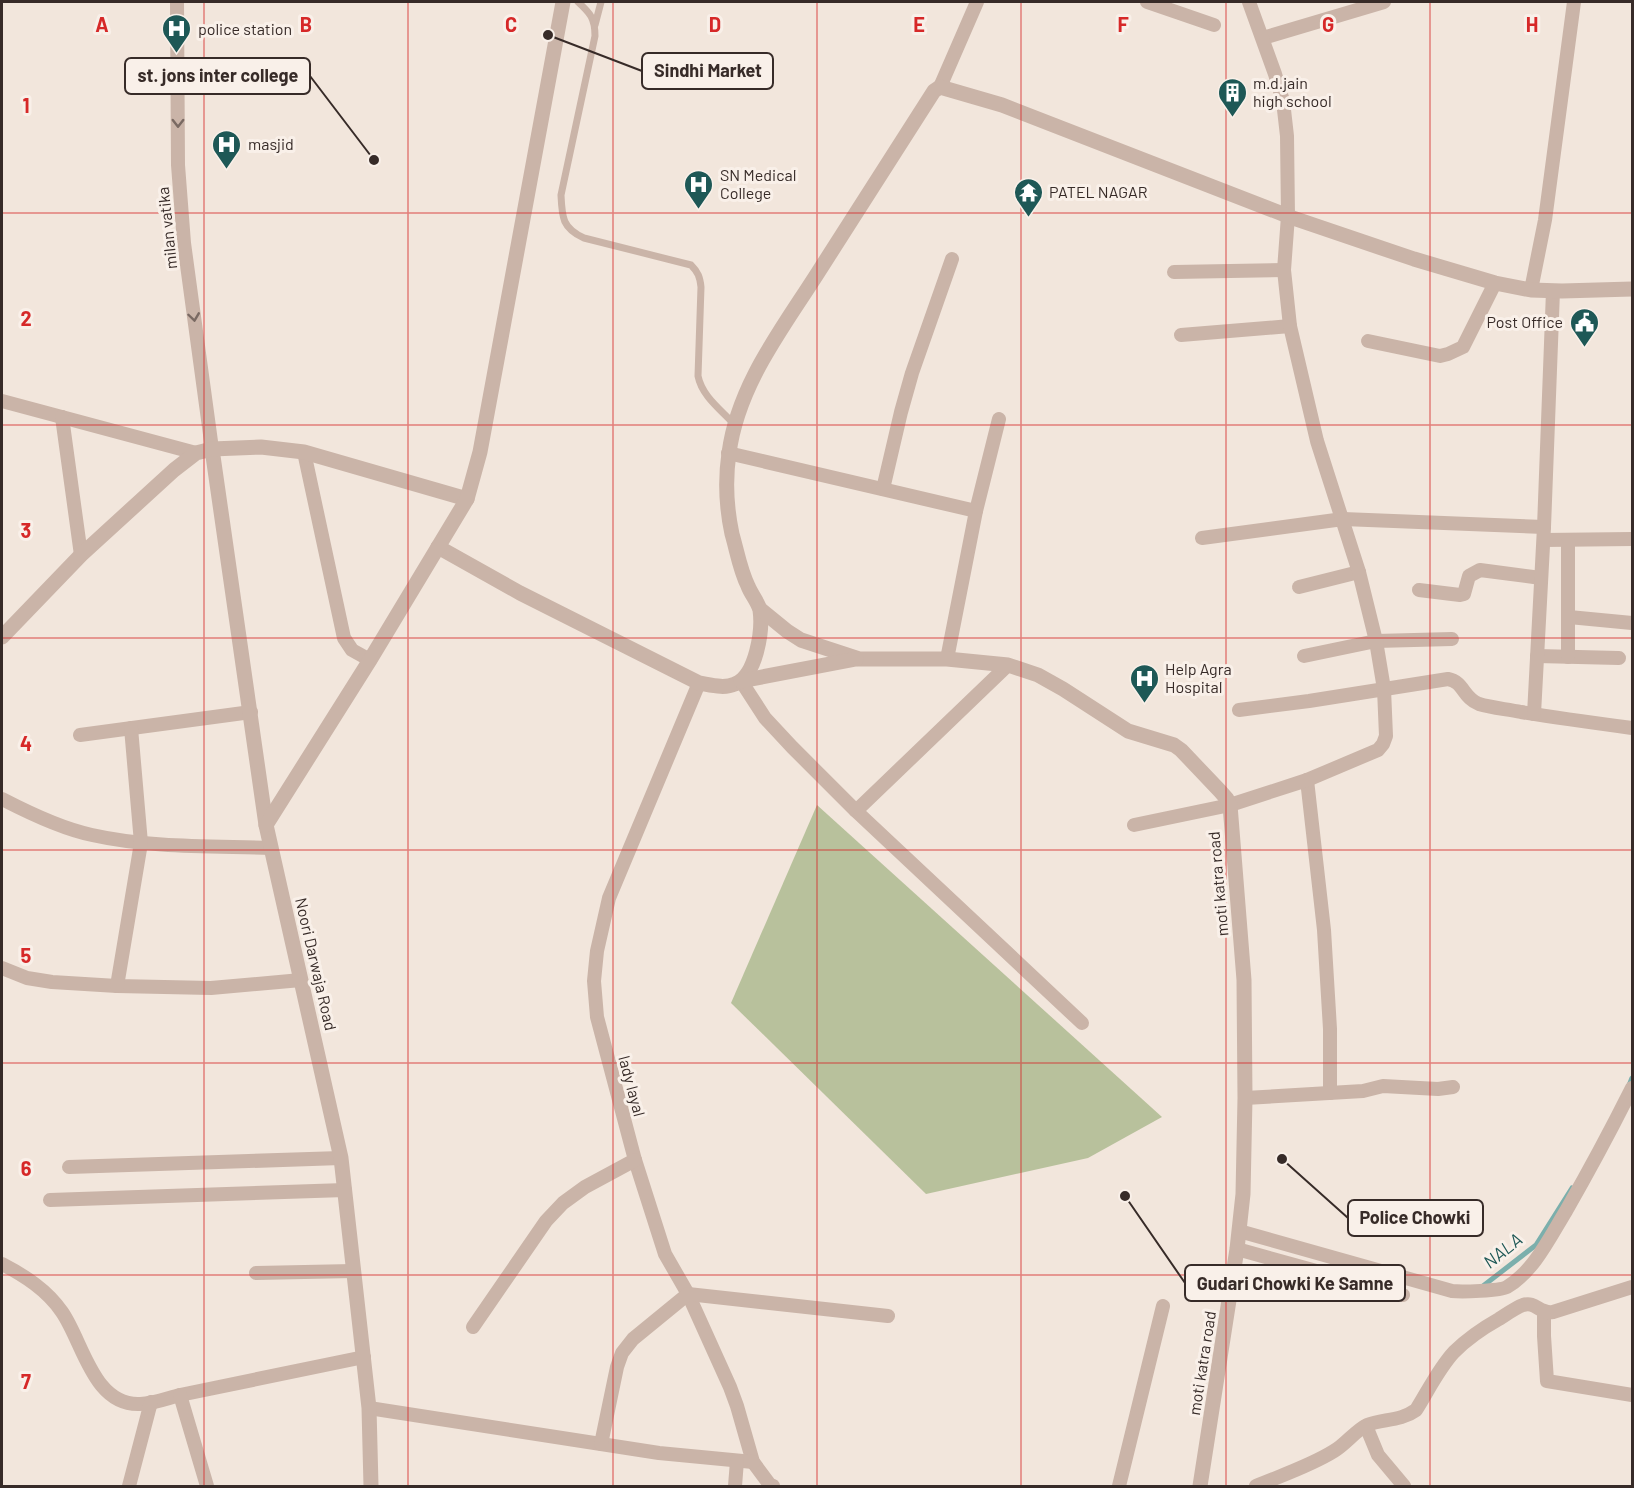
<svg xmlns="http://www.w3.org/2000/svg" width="1634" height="1488" viewBox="0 0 1634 1488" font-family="Barlow,sans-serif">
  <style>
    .green { fill: #b8c19c }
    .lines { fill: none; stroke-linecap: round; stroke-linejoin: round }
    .stream { stroke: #7bafac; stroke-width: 5 }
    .service { stroke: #cab4a8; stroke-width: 7 }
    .minor { stroke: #cab4a8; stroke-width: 14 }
    .tertiary { stroke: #cab4a8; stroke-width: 15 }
    .oneway { stroke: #796962 }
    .grid { fill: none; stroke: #d62828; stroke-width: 1.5; stroke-opacity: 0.55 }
    .labels { text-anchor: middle; stroke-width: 6; stroke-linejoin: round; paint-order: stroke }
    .poi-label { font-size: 16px; fill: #372b28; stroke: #f9f0e9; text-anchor: start }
    .street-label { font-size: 16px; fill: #372b28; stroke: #f9f0e9 }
    .water-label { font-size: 18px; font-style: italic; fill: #1e5856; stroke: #f9f0e9 }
    .grid-label { font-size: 20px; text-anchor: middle; font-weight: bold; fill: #d62828; stroke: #f9f0e9; stroke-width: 6; stroke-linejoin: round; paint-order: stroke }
    .leader { fill: none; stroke: #372b28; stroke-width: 2 }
    .callout-dot { fill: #372b28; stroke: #f9f0e9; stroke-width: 2 }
    .callout { fill: #f9f0e9; stroke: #372b28; stroke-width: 2 }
    .callout-label { font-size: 18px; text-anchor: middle; font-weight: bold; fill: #372b28 }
  </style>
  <rect width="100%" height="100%" fill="#f2e6dc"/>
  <polygon class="green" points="817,805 1162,1117 1088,1158 926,1194 731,1003"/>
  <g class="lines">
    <g class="stream">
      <polyline points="1628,1088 1632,1078"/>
      <polyline points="1483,1286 1536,1245 1572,1188"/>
    </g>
    <g class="service">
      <path d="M 578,2 C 590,13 595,18 595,36 L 561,195 C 562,217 562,228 584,238 L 691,265 C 698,272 700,277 701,287 L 698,376 C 702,396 720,409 733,423"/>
      <polyline points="595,25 601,2"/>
    </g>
    <g class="minor">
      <polyline points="177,2 178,165 184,243 212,449"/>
      <polyline points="1147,2 1214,25"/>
      <polyline points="1263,38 1384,2"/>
      <polyline points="940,87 977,2"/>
      <polyline points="1174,272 1284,270"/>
      <polyline points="1531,290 1545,220 1574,2"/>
      <polyline points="1181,335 1290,326"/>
      <polyline points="1368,341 1440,356 1448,354 1463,347 1495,283"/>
      <polyline points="2,401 196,453"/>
      <polyline points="62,417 81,555"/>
      <polyline points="304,452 344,638 352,650 370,660"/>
      <polyline points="728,453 976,511"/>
      <polyline points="883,489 901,412 912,373 952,259"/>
      <polyline points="1202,538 1343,519 1544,527"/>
      <polyline points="1544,540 1632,539"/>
      <polyline points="1299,587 1359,572"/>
      <polyline points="1419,590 1460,595 1464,594 1469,576 1480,570 1541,578"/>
      <polyline points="1569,617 1632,623"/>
      <polyline points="1304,656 1376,641 1452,639"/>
      <polyline points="1537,656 1619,658"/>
      <polyline points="1568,657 1568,541"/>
      <polyline points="947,659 976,511 999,419"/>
      <polyline points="741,681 765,718 792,747 856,811 1082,1023"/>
      <polyline points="699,683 609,898 597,951 594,981 597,1017 635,1160 665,1254 688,1294 730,1387 737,1406 753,1462 770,1485 773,1486"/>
      <path d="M 1239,710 L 1309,701 L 1448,679 C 1464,682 1463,698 1479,704 C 1492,708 1507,709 1521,712 C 1558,718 1595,723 1632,728"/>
      <polyline points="1534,714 1544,527 1553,291"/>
      <polyline points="80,735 251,712"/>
      <polyline points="1307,780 1324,930 1330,1029 1330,1093"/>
      <path d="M 2,799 C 29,813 62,829 92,835 C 150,848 212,846 271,848"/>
      <polyline points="856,811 1008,665"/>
      <polyline points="1134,825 1230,805 1307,780 1378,750 1383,744 1386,736 1384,689 1376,641 1359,572 1317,441 1290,326 1284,270 1288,216 1287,136 1283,101 1275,74 1249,2"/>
      <polyline points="2,968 27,978 52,982 117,986 211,988 301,980"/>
      <polyline points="117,986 141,843 131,728"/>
      <polyline points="1245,1098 1363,1091 1383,1086 1438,1089 1453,1087"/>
      <polyline points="69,1167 341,1158"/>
      <polyline points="50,1200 345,1190"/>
      <path d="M 1239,1231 L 1452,1291 C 1461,1292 1500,1291 1507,1287 C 1534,1271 1550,1237 1566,1211 C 1589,1171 1611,1130 1632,1088"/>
      <polyline points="1237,1249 1403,1295"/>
      <path d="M 2,1264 C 25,1276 47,1290 62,1312 C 83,1342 93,1406 140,1404 C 153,1404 168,1398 180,1395 L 364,1357"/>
      <polyline points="256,1273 353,1271"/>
      <polyline points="1544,1312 1544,1336 1547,1381 1632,1395"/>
      <polyline points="473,1327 546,1221 563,1203 585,1187 635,1160"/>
      <polyline points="180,1395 207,1486"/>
      <polyline points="369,1408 659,1453 753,1462"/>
      <polyline points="1366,1426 1378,1455 1404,1486"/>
      <polyline points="601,1444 617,1367 622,1353 633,1339 688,1294 888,1316"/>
      <polyline points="129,1486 151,1402"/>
      <polyline points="735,1486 737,1461"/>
      <polyline points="1119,1486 1163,1306"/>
      <path d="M 1256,1486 C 1282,1475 1310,1466 1334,1451 C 1345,1445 1356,1430 1367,1425 C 1383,1419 1401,1421 1416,1410 C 1428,1391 1439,1368 1454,1352 C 1467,1339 1483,1328 1499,1319 C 1507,1314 1515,1308 1523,1305 C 1536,1301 1539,1314 1553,1312 L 1632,1287"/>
    </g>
    <g class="tertiary">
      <polyline points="212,449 266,825 341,1158 369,1408 371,1486"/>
      <path d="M 438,547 L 520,593 L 699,683 C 711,685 724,689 735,684 C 756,676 763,631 760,610 C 758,602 751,594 748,586 C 740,570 737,551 732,534 C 726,506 725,480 729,453 C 738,384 783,328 819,271 C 857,211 896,151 934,91 L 940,87 L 1002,105 L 1293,218 L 1414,259 L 1495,283 L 1531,290 L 1562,291 L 1632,289"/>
      <polyline points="760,609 787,631 801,640 859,659 947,659 1008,665 1038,675 1063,689 1128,731 1174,745 1181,750 1220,791 1227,799 1230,805 1244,980 1245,1098 1243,1194 1237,1249 1200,1486"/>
      <polyline points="2,637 81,555 174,470 196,453 212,449 261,447 304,452 467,499"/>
      <polyline points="741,681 856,659"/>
      <polyline points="266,825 370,660 467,499 480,452 563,2"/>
    </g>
  </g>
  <defs><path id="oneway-chevron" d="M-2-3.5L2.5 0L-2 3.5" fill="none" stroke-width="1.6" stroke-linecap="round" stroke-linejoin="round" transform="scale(1.5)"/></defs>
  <g class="oneway">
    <use href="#oneway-chevron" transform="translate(178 123) rotate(90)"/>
    <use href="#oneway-chevron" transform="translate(194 317) rotate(82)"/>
  </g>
  <path class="grid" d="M 204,2 L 204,1486M 408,2 L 408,1486M 613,2 L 613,1486M 817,2 L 817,1486M 1021,2 L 1021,1486M 1226,2 L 1226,1486M 1430,2 L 1430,1486M 2,213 L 1632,213M 2,425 L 1632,425M 2,638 L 1632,638M 2,850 L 1632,850M 2,1063 L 1632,1063M 2,1275 L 1632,1275"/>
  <defs>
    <symbol id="hospital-pin" viewBox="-11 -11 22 30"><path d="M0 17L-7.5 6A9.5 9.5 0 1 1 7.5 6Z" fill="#1e5856" stroke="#f9f0e9"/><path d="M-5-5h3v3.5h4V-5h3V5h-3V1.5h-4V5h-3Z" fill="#fff"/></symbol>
    <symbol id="building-pin" viewBox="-11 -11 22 30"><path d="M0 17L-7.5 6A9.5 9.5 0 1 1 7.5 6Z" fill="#1e5856" stroke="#f9f0e9"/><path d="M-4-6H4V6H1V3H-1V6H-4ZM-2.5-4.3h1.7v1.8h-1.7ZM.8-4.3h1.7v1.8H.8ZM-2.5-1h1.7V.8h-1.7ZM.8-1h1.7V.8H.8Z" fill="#fff"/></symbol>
    <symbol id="temple-pin" viewBox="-11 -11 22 30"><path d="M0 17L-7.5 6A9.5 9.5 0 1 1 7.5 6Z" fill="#1e5856" stroke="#f9f0e9"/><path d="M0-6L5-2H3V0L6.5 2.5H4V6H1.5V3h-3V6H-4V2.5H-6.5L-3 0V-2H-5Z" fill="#fff"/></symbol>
    <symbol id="civic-pin" viewBox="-11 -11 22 30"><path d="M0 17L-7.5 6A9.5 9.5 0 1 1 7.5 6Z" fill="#1e5856" stroke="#f9f0e9"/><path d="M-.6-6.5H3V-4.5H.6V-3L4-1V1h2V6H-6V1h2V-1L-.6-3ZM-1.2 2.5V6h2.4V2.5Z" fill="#fff"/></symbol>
  </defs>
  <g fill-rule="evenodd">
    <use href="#hospital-pin" x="160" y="12" width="33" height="45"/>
    <use href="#building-pin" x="1216" y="76" width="33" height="45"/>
    <use href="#hospital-pin" x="210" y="128" width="33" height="45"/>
    <use href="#hospital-pin" x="682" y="168" width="33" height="45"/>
    <use href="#temple-pin" x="1012" y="176" width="33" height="45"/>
    <use href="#civic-pin" x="1568" y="306" width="33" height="45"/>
    <use href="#hospital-pin" x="1128" y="662" width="33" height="45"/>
  </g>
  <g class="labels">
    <g class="poi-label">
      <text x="198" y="35">police station</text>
      <text x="1253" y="89">m.d.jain<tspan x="1253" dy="18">high school</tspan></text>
      <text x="248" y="150">masjid</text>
      <text x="720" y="181">SN Medical<tspan x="720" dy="18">College</tspan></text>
      <text x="1049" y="198">PATEL NAGAR</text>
      <text x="1563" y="328" text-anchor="end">Post Office</text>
      <text x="1165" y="675">Help Agra<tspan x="1165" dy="18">Hospital</tspan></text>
    </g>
    <g class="street-label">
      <text transform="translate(167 228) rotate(-96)" y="6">milan vatika</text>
      <text transform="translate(1218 884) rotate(-95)" y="6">moti katra road</text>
      <text transform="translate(316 964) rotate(77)" y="6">Noori Darwaja Road</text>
      <text transform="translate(632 1086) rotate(75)" y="6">lady layal</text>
      <text transform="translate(1202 1363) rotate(-81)" y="6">moti katra road</text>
    </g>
    <g class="water-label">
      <text transform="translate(1503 1251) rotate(-39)" y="6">NALA</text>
    </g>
  </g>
  <g class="grid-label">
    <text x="102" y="32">A</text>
    <text x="306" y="32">B</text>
    <text x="511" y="32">C</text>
    <text x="715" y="32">D</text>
    <text x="919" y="32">E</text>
    <text x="1123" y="32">F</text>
    <text x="1328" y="32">G</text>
    <text x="1532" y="32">H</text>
    <text x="26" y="113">1</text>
    <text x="26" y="326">2</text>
    <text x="26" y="538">3</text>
    <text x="26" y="751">4</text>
    <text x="26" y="963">5</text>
    <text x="26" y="1176">6</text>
    <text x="26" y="1389">7</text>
  </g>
  <path class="leader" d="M548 35L642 71M374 160L310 76M1282 1159L1348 1218M1125 1196L1185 1283"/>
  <g class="callout-dot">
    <circle cx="548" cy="35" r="6"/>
    <circle cx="374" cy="160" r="6"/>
    <circle cx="1282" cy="1159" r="6"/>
    <circle cx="1125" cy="1196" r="6"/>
  </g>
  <g class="callout">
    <rect x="642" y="53" width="131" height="36" rx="6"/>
    <rect x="125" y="58" width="185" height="36" rx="6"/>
    <rect x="1348" y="1200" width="135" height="36" rx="6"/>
    <rect x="1185" y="1265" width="220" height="36" rx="6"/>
  </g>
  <g class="callout-label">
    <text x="708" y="77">Sindhi Market</text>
    <text x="218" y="82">st. jons inter college</text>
    <text x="1415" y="1224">Police Chowki</text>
    <text x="1295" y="1290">Gudari Chowki Ke Samne</text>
  </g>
  <rect width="1634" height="1488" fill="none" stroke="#372b28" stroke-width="6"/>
</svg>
